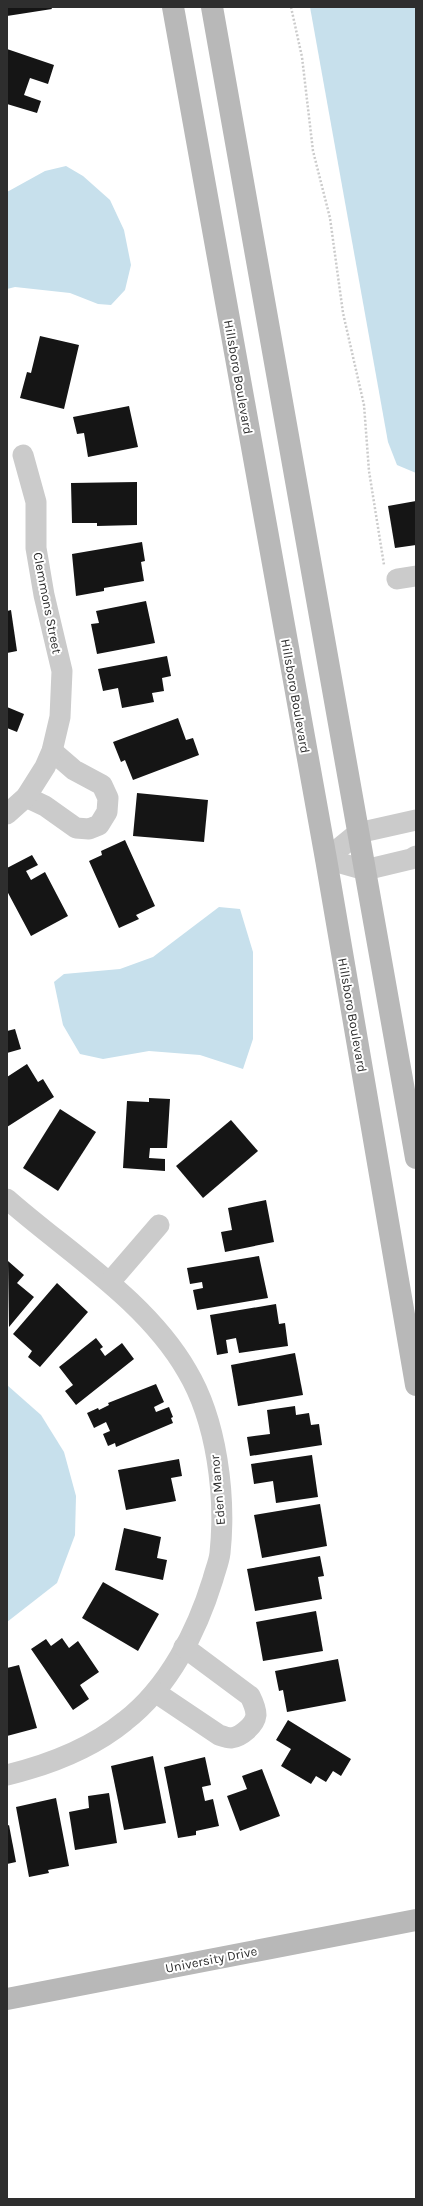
<svg xmlns="http://www.w3.org/2000/svg" width="423" height="2206" viewBox="0 0 423 2206" font-family="Karla,sans-serif">
  <style>
    .water { fill: #c7e0ec }
    .building { fill: #151515 }
    .lines { fill: none; stroke-linecap: round; stroke-linejoin: round }
    .path { stroke: #cbcbcb; stroke-width: 2.5; stroke-dasharray: 2 2; stroke-linecap: butt }
    .street { stroke: #cbcbcb; stroke-width: 21 }
    .secondary { stroke: #b8b8b8; stroke-width: 22 }
    .labels { text-anchor: middle; stroke-width: 4; stroke-linejoin: round; paint-order: stroke }
    .street-label { font-size: 13px; fill: #2e2e2e; stroke: #fff }
  </style>
  <rect width="100%" height="100%" fill="#fff"/>
  <g class="water">
    <polygon points="310,7 416,7 416,473 397,465 388,442"/>
    <polygon points="66,166 83,176 110,200 124,230 131,265 125,290 111,305 98,304 70,293 15,287 7,289 7,192 45,171"/>
    <polygon points="219,907 240,909 253,952 253,1039 243,1069 200,1055 149,1051 103,1059 80,1054 63,1025 54,982 64,974 120,969 153,957"/>
    <polygon points="7,1385 41,1415 64,1452 76,1496 75,1535 57,1583 7,1622"/>
  </g>
  <g class="building">
    <polygon points="7,7 51,7 52,9 7,16"/>
    <polygon points="7,49 54,65 48,84 30,78 24,95 41,101 37,113 7,104"/>
    <polygon points="40,336 79,345 64,409 20,398 27,372 31,373"/>
    <polygon points="129,406 138,447 88,457 84,433 77,434 73,417"/>
    <polygon points="137,482 137,525 97,526 97,523 72,523 71,483"/>
    <polygon points="416,501 416,545 395,548 388,506"/>
    <polygon points="142,542 145,561 141,562 144,581 104,588 104,591 76,596 72,554"/>
    <polygon points="146,601 155,643 97,654 91,624 99,623 96,611"/>
    <polygon points="11,610 17,651 7,653 7,611"/>
    <polygon points="167,656 171,676 162,678 164,691 152,693 154,702 122,708 118,688 103,691 98,669"/>
    <polygon points="7,707 24,714 17,732 7,728"/>
    <polygon points="178,718 186,740 193,738 199,755 133,780 125,760 121,762 113,742"/>
    <polygon points="137,793 208,800 204,842 133,836"/>
    <polygon points="125,840 155,906 136,915 139,919 119,928 89,861 102,855 101,851"/>
    <polygon points="32,855 38,865 26,871 31,880 45,872 68,916 31,936 7,891 7,868"/>
    <polygon points="15,1029 21,1049 7,1053 7,1031"/>
    <polygon points="27,1064 38,1082 43,1079 54,1097 7,1127 7,1077"/>
    <polygon points="149,1098 170,1099 167,1148 150,1148 149,1158 165,1159 165,1171 123,1168 127,1101 149,1102"/>
    <polygon points="60,1109 96,1132 58,1191 23,1168"/>
    <polygon points="231,1120 258,1151 203,1198 176,1166"/>
    <polygon points="266,1200 274,1242 225,1252 221,1232 232,1230 228,1208"/>
    <polygon points="259,1256 268,1298 197,1310 193,1290 203,1288 202,1282 190,1284 187,1268"/>
    <polygon points="8,1261 24,1275 17,1283 34,1297 9,1327"/>
    <polygon points="57,1283 88,1312 40,1367 28,1357 32,1351 13,1334"/>
    <polygon points="276,1304 279,1324 285,1323 288,1346 239,1353 236,1338 226,1340 228,1353 217,1355 210,1315"/>
    <polygon points="96,1338 103,1347 100,1349 105,1356 122,1343 134,1359 76,1405 65,1391 73,1385 59,1367"/>
    <polygon points="295,1353 303,1395 238,1406 231,1365"/>
    <polygon points="156,1384 164,1402 154,1407 156,1412 169,1407 173,1417 171,1418 173,1423 116,1447 115,1443 108,1446 103,1434 110,1431 106,1422 94,1428 87,1413 98,1408 99,1410 109,1405 108,1403"/>
    <polygon points="295,1406 296,1415 309,1413 311,1425 319,1424 322,1445 250,1456 247,1437 270,1434 267,1410"/>
    <polygon points="312,1455 318,1497 276,1503 273,1481 254,1484 251,1464"/>
    <polygon points="179,1459 182,1476 171,1478 176,1501 126,1510 118,1470"/>
    <polygon points="320,1504 327,1546 262,1558 254,1515"/>
    <polygon points="124,1528 161,1537 157,1558 167,1560 163,1580 115,1570"/>
    <polygon points="320,1556 324,1576 318,1577 322,1599 255,1611 247,1569"/>
    <polygon points="103,1582 159,1614 138,1651 82,1618"/>
    <polygon points="316,1611 323,1651 263,1661 256,1622"/>
    <polygon points="62,1638 69,1648 78,1641 99,1672 80,1685 89,1699 73,1710 31,1649 46,1639 51,1646"/>
    <polygon points="338,1659 346,1701 287,1712 283,1690 279,1691 275,1671"/>
    <polygon points="19,1665 37,1728 7,1736 7,1668"/>
    <polygon points="288,1720 351,1759 341,1776 333,1771 326,1782 316,1776 311,1784 281,1766 291,1749 276,1740"/>
    <polygon points="153,1756 166,1823 124,1830 111,1766"/>
    <polygon points="205,1757 211,1785 202,1787 205,1801 213,1799 219,1826 196,1831 196,1835 178,1838 164,1767"/>
    <polygon points="262,1769 280,1816 240,1831 227,1796 247,1789 242,1776"/>
    <polygon points="109,1793 117,1843 75,1850 69,1812 89,1808 88,1796"/>
    <polygon points="56,1798 69,1866 48,1870 49,1873 29,1877 16,1807"/>
    <polygon points="9,1825 16,1862 7,1864 7,1826"/>
  </g>
  <g class="lines">
    <polyline class="path" points="291,7 302,57 313,151 330,218 343,313 364,405 369,471 384,565"/>
    <g class="street">
      <polyline points="397,579 416,576"/>
      <polyline points="26,797 45,806 76,828 89,829 99,825 107,812 108,798 102,785 74,770 52,751"/>
      <polyline points="7,814 26,797 45,767 52,751 60,717 62,671 44,595 36,548 36,502 23,455"/>
      <polyline points="326,859 358,833 416,820"/>
      <polyline points="326,859 365,870 411,859 416,856"/>
      <path d="M 7,1199 C 67,1252 146,1300 187,1371 C 217,1421 226,1496 220,1553 C 219,1562 215,1571 213,1579 C 197,1631 169,1687 125,1721 C 92,1748 48,1765 7,1775"/>
      <polyline points="110,1282 159,1225"/>
      <path d="M 155,1692 L 219,1735 C 222,1736 227,1738 231,1738 C 241,1737 255,1725 256,1715 C 256,1708 253,1702 250,1696 L 184,1647"/>
    </g>
    <g class="secondary">
      <polyline points="173,7 326,859 416,1385"/>
      <polyline points="212,7 416,1158"/>
      <polyline points="7,1999 416,1920"/>
    </g>
  </g>
  <g class="labels">
    <g class="street-label">
      <text transform="translate(239 377) rotate(80)" y="5">Hillsboro Boulevard</text>
      <text transform="translate(48 603) rotate(79)" y="5">Clemmons Street</text>
      <text transform="translate(296 696) rotate(80)" y="5">Hillsboro Boulevard</text>
      <text transform="translate(353 1015) rotate(80)" y="5">Hillsboro Boulevard</text>
      <text transform="translate(217 1490) rotate(-95)" y="5">Eden Manor</text>
      <text transform="translate(211 1959) rotate(-11)" y="5">University Drive</text>
    </g>
  </g>
  <rect width="423" height="2206" fill="none" stroke="#2e2e2e" stroke-width="16"/>
</svg>
